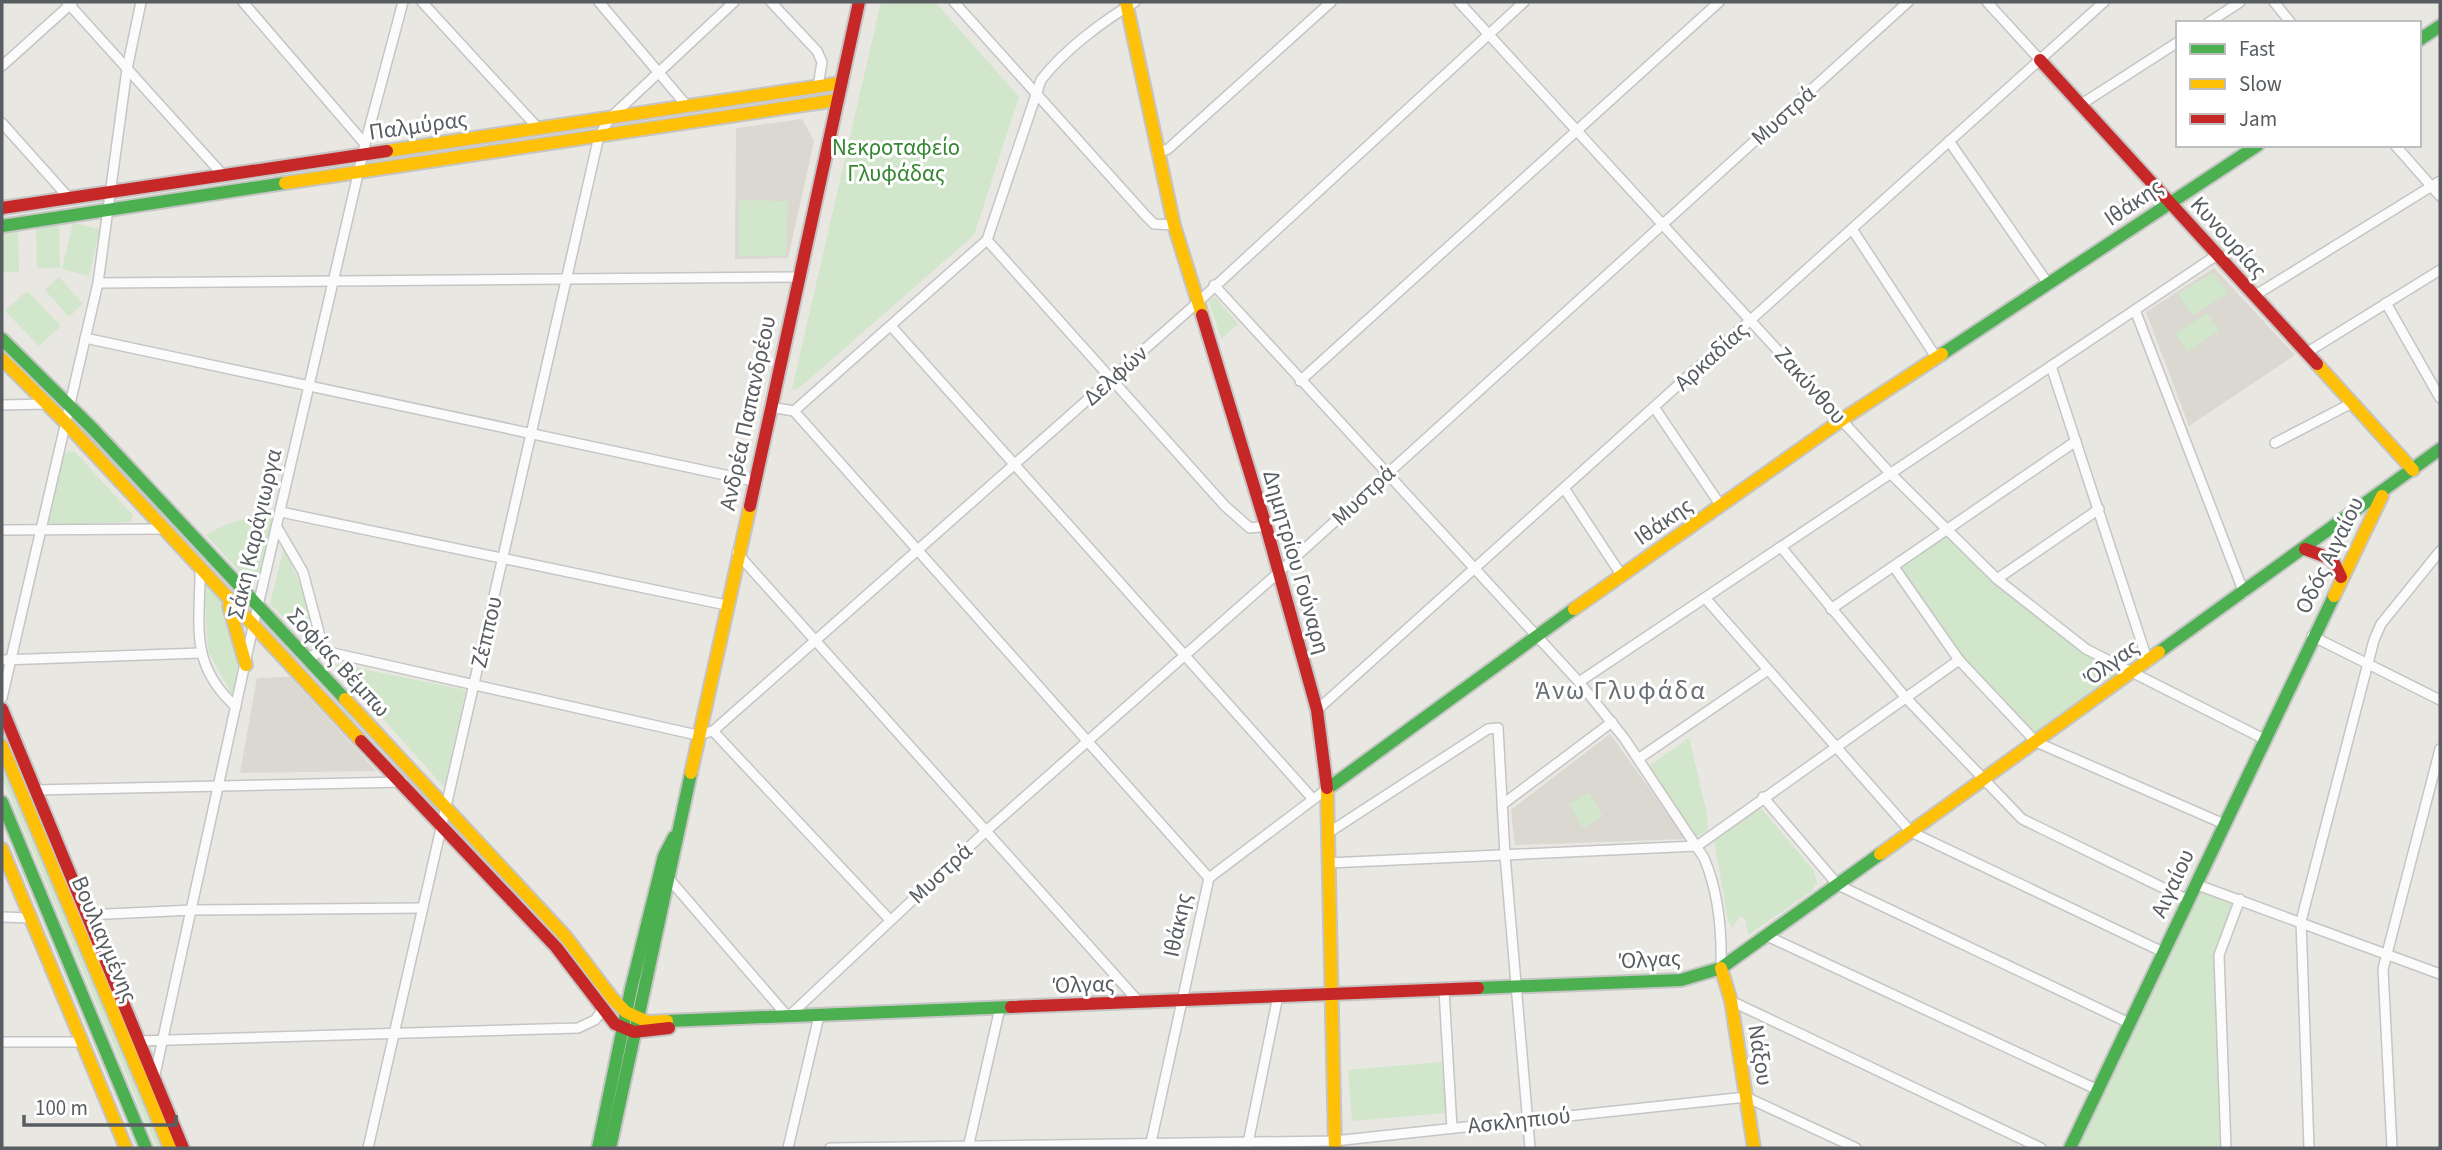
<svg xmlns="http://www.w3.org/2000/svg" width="2442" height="1150" viewBox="0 0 2442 1150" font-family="'Source Sans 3',sans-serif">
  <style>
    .education { fill: #dbd7d1 }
    .green { fill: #d1e6cb }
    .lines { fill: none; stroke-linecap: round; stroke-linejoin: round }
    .street-casing { stroke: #c5c5c5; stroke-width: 12 }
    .fast-casing { stroke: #c5c5c5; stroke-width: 16 }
    .slow-casing { stroke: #c5c5c5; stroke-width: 16 }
    .jam-casing { stroke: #c5c5c5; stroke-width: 16 }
    .street { stroke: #fcfbfb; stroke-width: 9 }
    .fast { stroke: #4caf50; stroke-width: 12 }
    .slow { stroke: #ffc107; stroke-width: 12 }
    .jam { stroke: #c62828; stroke-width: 12 }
    .labels { text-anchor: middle; stroke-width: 6; stroke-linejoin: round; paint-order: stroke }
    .street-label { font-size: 23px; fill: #585d61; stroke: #fff }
    .park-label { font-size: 23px; fill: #368631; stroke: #fff }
    .quarter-label { font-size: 26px; letter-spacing: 2px; fill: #696f73; stroke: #fff }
  </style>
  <rect width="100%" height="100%" fill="#e9e7e2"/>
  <g class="education">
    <polygon points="802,119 814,141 788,258 735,259 736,128"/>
    <polygon points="2214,268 2295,355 2189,426 2146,312"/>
    <polygon points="290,677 376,771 240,773 257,678"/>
    <polygon points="1610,734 1686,839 1515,845 1511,810"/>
  </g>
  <g class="green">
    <polygon points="881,2 935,2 1019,97 974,235 797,390 792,389"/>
    <polygon points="739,200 788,201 786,256 739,256"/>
    <polygon points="73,223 100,229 89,276 62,269"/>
    <polygon points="36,226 59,226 60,268 37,268"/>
    <polygon points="18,229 19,272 2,272 2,231"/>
    <polygon points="2214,272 2228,294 2192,316 2178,294"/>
    <polygon points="59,277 83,304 69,317 45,290"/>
    <polygon points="27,291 61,326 39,346 5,311"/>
    <polygon points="1215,297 1238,324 1221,339 1209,301"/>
    <polygon points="2207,313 2219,331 2187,352 2175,334"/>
    <polygon points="69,451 75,452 133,515 131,522 50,525 47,520 64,454"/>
    <path d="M 274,516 L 259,577 L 254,582 L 248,581 L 206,535 C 228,521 247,517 274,516 Z"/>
    <polygon points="1946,535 1996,582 2127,674 2039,738 1966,661 1900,567"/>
    <polygon points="284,547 307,602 315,642 303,637 270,604"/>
    <path d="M 204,581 C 210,588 218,594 223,601 C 238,622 240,669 235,693 L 231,693 L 208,651 Z"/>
    <polygon points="333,663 466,690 444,787"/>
    <polygon points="1689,738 1707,814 1708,830 1694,838 1649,766"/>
    <polygon points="2,763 162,1148 157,1148 2,777"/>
    <polygon points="1589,792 1603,816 1583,828 1569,804"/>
    <polygon points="1760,807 1814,871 1817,883 1812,891 1748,935 1745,918 1740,917 1732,928 1728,921 1714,839"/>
    <polygon points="2198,885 2235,901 2216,955 2222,1148 2074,1148"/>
    <polygon points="1442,1062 1446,1113 1352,1121 1348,1070"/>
  </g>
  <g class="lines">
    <defs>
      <g id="street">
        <polyline points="67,2 223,175"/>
        <polyline points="243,2 365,144"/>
        <polyline points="422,2 538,128"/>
        <polyline points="599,2 687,106"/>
        <polyline points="771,2 817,51 822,62 818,86"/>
        <polyline points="954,2 1146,216 1154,224 1174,225"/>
        <polyline points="1459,2 1890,473 1997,579 2086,649 2264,739"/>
        <polyline points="1987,2 2040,60"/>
        <polyline points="2274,2 2291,23"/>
        <polyline points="2208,23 2240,2"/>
        <polyline points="2,66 72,3"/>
        <polyline points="2080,105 2178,42"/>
        <polyline points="2,123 69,198"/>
        <polyline points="1949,141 2049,285"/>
        <polyline points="2395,145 2440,196"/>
        <polyline points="1157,153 1168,149 1331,2"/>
        <polyline points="1852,229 1936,357"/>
        <polyline points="987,240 1225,506 1250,528 1266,526"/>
        <polyline points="98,283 798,277"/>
        <path d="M 1214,285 L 1579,682 L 1624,738 L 1704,858 C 1719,893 1722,931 1721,968"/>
        <polyline points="2254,296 2440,181"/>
        <polyline points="2386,303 2440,398"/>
        <polyline points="2135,310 2244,593"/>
        <polyline points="891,326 1312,798"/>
        <polyline points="85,338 753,481"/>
        <polyline points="2306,353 2440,270"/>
        <polyline points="2051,366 2148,662"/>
        <polyline points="1300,381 1719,2"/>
        <polyline points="2,405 47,404"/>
        <path d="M 770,407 L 794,411 L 987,240 L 1041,80 C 1064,50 1103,21 1135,2"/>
        <polyline points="1654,407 1721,506"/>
        <polyline points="794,411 1209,878"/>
        <polyline points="2275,443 2352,403"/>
        <polyline points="1564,488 1622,576"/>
        <polyline points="281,512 726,605"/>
        <polyline points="278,529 303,572 324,651"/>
        <polyline points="2,530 164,529"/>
        <polyline points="1781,547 1906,698 2022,819 2188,900"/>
        <polyline points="737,553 1139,1002"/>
        <polyline points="1894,567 1959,660 2036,742 2224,824"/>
        <path d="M 200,570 C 200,628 189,664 236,707"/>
        <polyline points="1997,579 2099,509"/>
        <polyline points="1706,599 1911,832 2163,952"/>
        <polyline points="1831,609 2076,441"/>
        <polyline points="2312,636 2440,700"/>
        <polyline points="306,658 324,651 697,735 713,731 1197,303 1524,2"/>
        <polyline points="2,660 200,653"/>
        <polyline points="1579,682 2217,255"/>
        <polyline points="2,698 98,283 127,69 141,2"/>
        <polyline points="1317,710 2104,2"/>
        <polyline points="713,731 890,920"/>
        <polyline points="1638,759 1768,670"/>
        <polyline points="34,790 403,782"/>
        <polyline points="1763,797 1838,885 2129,1023"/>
        <polyline points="1503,804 1612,722"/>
        <polyline points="1328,833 1488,729 1498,728 1505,855 1530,1148"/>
        <polyline points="1328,863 1697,846 1959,660"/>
        <polyline points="670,880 788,1017 986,831 1279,572 1908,2"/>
        <polyline points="2195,884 2440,974"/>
        <polyline points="86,915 193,910 423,908"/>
        <polyline points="2,917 31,918"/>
        <polyline points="1767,936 2098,1090"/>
        <polyline points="1444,990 1452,1128"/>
        <polyline points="1731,1001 2041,1148"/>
        <polyline points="138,1041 578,1028 595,1020 604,1008"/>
        <polyline points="2,1042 81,1042"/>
        <polyline points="154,1079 253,627 365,144 403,2"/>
        <polyline points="1150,1147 1209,878 1327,789"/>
        <polyline points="368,1148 599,136 610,118 734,2"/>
        <polyline points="788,1148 819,1016"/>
        <polyline points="830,1148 1334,1141 1746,1097 1856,1148"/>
        <polyline points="968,1148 1000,1008"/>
        <polyline points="1247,1148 1278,996"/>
        <polyline points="2226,1148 2219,955 2240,899"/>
        <polyline points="2309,1148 2301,921 2374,640 2381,624 2440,551"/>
        <polyline points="2392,1148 2383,969 2440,749"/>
      </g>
      <g id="fast">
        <polyline points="2419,40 2440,26"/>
        <polyline points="2,226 285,183"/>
        <polyline points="2,339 93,429 345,699"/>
        <polyline points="1942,354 2258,145"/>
        <polyline points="2159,652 2440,449"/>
        <polyline points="1327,789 1574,609"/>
        <polyline points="2,802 146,1148"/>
        <polyline points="1478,988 1681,980 1721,968 1880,854"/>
        <polyline points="667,1021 1011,1007"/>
        <polyline points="598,1148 631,989 664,856 674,837"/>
        <polyline points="610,1148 691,773"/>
        <polyline points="2070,1148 2334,596"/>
      </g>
      <g id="slow">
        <polyline points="1126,2 1174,225 1202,315"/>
        <polyline points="387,151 841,83"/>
        <polyline points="285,183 837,100"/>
        <polyline points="2,359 66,423 361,741"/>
        <polyline points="2317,364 2413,470"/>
        <polyline points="2334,596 2382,496"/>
        <polyline points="229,606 246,665"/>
        <polyline points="1574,609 1843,419 1942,354"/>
        <polyline points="345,699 566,937 613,999 626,1012 648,1022 667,1021"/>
        <polyline points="2,746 170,1148"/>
        <polyline points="691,773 750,506"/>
        <polyline points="1327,788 1335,1148"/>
        <polyline points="2,849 126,1148"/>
        <polyline points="1880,854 2159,652"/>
        <polyline points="1721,968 1731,1001 1754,1148"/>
      </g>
      <g id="jam">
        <polyline points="2040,60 2317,364"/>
        <polyline points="2,208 387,151"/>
        <polyline points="1202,315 1266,526 1317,710 1327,788"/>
        <polyline points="750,506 859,2"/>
        <polyline points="2305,549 2332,559 2341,577"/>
        <polyline points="2,709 183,1148"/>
        <polyline points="361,741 556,947 615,1024 634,1032 669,1028"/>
        <polyline points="1011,1007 1478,988"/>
      </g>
    </defs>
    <use href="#street" class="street-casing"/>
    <use href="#fast" class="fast-casing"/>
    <use href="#slow" class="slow-casing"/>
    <use href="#jam" class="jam-casing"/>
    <use href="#street" class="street"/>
    <use href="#fast" class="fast"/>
    <use href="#slow" class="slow"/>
    <use href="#jam" class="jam"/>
  </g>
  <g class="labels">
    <g class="street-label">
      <text transform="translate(1783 115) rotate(-42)" y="8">Μυστρά</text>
      <text transform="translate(418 125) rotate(-8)" y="8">Παλμύρας</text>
      <text transform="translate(2133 202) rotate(-34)" y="8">Ιθάκης</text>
      <text transform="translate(2229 237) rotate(48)" y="8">Κυνουρίας</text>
      <text transform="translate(1711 356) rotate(-42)" y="8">Αρκαδίας</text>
      <text transform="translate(1115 375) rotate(-42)" y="8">Δελφών</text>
      <text transform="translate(1811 385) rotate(48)" y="8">Ζακύνθου</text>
      <text transform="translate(747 413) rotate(-78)" y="8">Ανδρέα Παπανδρέου</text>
      <text transform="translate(1363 495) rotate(-43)" y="8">Μυστρά</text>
      <text transform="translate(1663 521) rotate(-35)" y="8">Ιθάκης</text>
      <text transform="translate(254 534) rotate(-77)" y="8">Σάκη Καράγιωργα</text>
      <text transform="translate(2329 555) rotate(-64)" y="8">Οδóς Αιγαίου</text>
      <text transform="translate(1297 562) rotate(74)" y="8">Δημητρίου Γούναρη</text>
      <text transform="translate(486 632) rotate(-77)" y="8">Ζέππου</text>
      <text transform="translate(339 662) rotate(47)" y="8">Σοφίας Βέμπω</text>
      <text transform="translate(2111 662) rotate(-36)" y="8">Όλγας</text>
      <text transform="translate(940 873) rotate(-43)" y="8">Μυστρά</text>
      <text transform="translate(2172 883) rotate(-65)" y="8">Αιγαίου</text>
      <text transform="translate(1177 925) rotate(-78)" y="8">Ιθάκης</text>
      <text transform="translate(105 939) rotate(67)" y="8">Βουλιαγμένης</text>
      <text transform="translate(1650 959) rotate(-3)" y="8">Όλγας</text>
      <text transform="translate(1084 984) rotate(-2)" y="8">Όλγας</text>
      <text transform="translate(1761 1055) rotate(81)" y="8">Νάξου</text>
      <text transform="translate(1519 1120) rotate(-6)" y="8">Ασκληπιού</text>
    </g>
    <g class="park-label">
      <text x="896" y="155">Νεκροταφείο<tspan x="896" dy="26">Γλυφάδας</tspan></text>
    </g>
    <g class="quarter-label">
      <text x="1621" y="699">Άνω Γλυφάδα</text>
    </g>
  </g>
  <rect width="2442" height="1150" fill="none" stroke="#585d61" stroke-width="7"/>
  <rect x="2176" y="21" width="245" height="126" fill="#ffffff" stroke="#bcbec0" stroke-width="2"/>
  <rect x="2190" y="44" width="35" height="10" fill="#4caf50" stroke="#bcbec0" stroke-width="2"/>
  <text x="2239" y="56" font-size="21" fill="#585d61">Fast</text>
  <rect x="2190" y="79" width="35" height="10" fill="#ffc107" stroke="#bcbec0" stroke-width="2"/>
  <text x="2239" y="91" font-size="21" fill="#585d61">Slow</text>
  <rect x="2190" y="114" width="35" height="10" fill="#c62828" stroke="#bcbec0" stroke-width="2"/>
  <text x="2239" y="126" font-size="21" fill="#585d61">Jam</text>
  <path d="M24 1115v10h152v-10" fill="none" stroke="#585d61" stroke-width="3.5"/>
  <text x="35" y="1115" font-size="21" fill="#585d61" stroke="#ffffff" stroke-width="5" paint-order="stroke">100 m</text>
</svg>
